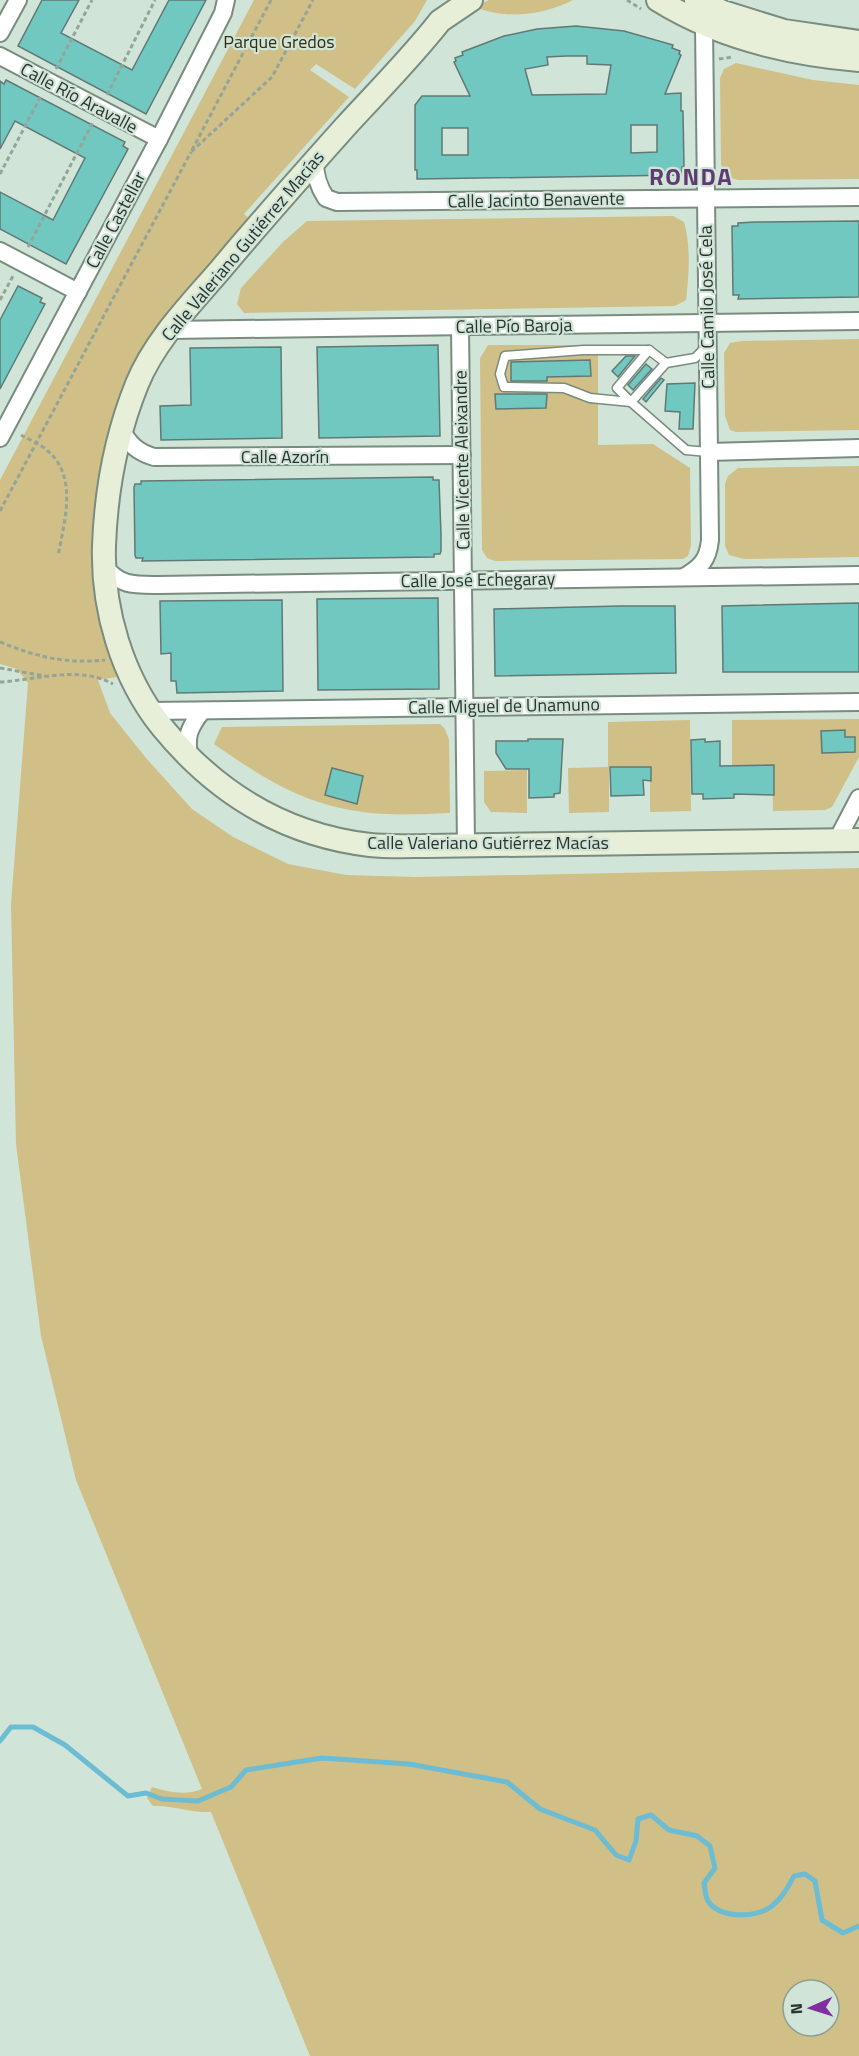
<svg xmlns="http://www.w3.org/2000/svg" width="859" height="2056" viewBox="0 0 859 2056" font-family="'Titillium Web',sans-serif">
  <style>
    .green { fill: #d0bf86; fill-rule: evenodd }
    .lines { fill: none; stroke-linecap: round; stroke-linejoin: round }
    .stream { stroke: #6cbcd4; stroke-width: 5 }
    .building { fill: #71c8c0; stroke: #607976; stroke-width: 1.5; fill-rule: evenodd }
    .service-casing { stroke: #798c7f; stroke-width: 11 }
    .minor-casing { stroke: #798c7f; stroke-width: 20 }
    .secondary-casing { stroke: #798c7f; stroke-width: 26 }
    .path { stroke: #94a499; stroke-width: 3; stroke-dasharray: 4.5 3; stroke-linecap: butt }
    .service { stroke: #fff; stroke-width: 8 }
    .minor { stroke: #fff; stroke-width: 16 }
    .secondary { stroke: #e7efd9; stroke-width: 22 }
    .labels { text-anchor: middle; stroke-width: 4.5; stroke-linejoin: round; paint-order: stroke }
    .park-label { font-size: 18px; fill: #352d10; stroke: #d0e5d7 }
    .street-label { font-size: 18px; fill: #2b332e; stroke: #d0e5d7 }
    .district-label { font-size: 24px; font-weight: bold; letter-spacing: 1.5px; fill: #603a72; stroke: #d0e5d7 }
  </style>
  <rect width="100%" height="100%" fill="#d0e5d7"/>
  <g class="green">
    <path d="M 254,0 L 427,0 L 415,21 L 355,89 L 316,64 L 310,70 L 349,97 L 244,214 L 251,220 L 201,274 L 157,329 L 131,371 L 116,407 L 103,453 L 94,508 L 93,550 L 123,676 L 98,680 L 110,713 L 146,758 L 192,809 L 233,837 L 288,864 L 346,875 L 416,877 L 859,868 L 859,2056 L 310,2056 L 211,1812 C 191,1813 173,1805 153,1806 L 147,1798 L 152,1787 C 169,1792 185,1796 202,1789 L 76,1480 L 41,1336 L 16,1144 L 11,904 L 28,683 L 17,669 L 0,664 L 0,480 ZM 793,1990 L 829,1990 L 829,2026 L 793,2026 Z"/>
    <path d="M 489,0 L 573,0 C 544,15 506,20 475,7 Z"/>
    <polygon points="736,63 813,80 859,85 859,179 738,180 727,177 721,164 720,78 724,69"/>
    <path d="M 673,216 L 684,222 C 691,247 689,274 686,300 L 675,306 L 244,313 L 237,304 L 241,288 L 283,242 L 307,221 Z"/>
    <polygon points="859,339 859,430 736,432 730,430 725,416 724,353 730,343 742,341"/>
    <polygon points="488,345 598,345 598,445 653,444 690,468 691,545 688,556 683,559 495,561 487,558 482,550 480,358"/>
    <polygon points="859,466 859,557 744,559 729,555 725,546 725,484 728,476 738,468"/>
    <polygon points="859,719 859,757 832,807 825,810 773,811 772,765 732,765 732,720"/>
    <polygon points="690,720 691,811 650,812 650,767 609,767 609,812 569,813 568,768 608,767 608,722"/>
    <path d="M 440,724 L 445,729 L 449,740 L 450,813 C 421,814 391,816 363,812 C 304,805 261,777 214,744 L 222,727 Z"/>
    <polygon points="527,770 527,813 491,812 484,802 484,771"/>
  </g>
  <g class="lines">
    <path class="stream" d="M 0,1741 L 11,1727 L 33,1727 L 65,1745 L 128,1796 L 146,1793 L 162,1799 L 198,1801 L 231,1787 L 246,1770 L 322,1758 L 409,1764 L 507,1782 L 540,1809 L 595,1830 L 616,1855 L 629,1860 L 636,1841 L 638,1819 L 651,1815 L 669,1830 L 697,1836 L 710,1846 L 715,1868 L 704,1883 C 705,1889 705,1896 708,1901 C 720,1919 756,1918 772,1906 C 783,1897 788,1887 794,1876 L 805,1874 L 815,1881 L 822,1920 L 843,1933 L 859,1926"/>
  </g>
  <g class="building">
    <polygon points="42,0 79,0 61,33 132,70 169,0 206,0 146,114 18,46"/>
    <path d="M 576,26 L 624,31 L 673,45 L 672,48 L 680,51 L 679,54 L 681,55 L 665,94 L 681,93 L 681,111 L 683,111 L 684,167 L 682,167 L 682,175 L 417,179 L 417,170 L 415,170 L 415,105 L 422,96 L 470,96 L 454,62 L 456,61 L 455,58 L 463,55 L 462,52 L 504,36 L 537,29 ZM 566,56 L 587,56 L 587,64 L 611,65 L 606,94 L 532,95 L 525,69 L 548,65 L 547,57 ZM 631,125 L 657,125 L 657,152 L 631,153 ZM 442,128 L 468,128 L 468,155 L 442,155 Z"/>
    <polygon points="6,80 125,142 123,146 128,149 66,264 0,229 0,192 53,220 85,158 15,121 0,149 0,81 4,84"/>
    <polygon points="859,221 859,297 738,299 739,295 733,295 732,226 738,226 738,223 755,222"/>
    <polygon points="18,286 42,298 40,302 45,304 0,389 0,320"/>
    <polygon points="438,345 440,436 319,438 317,347"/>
    <polygon points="281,347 282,438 161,440 160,406 191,405 190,348"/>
    <polygon points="626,356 635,356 618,377 612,371"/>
    <polygon points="590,360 591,376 547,377 547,381 511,381 511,362"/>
    <polygon points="646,364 652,369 633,390 628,385"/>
    <polygon points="661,378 664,380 646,402 643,399"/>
    <polygon points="695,383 693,429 679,429 680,412 665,411 667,384"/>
    <polygon points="495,394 547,394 546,408 496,409"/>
    <polygon points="433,477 433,480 439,480 441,535 441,551 440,554 434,554 434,557 142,561 143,558 136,558 135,555 134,487 135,484 141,484 141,481"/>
    <polygon points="438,598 439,689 318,690 317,599"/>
    <polygon points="282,600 283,691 177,693 176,681 171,681 171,653 161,654 160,601"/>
    <polygon points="859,603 859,672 723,672 722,606"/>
    <polygon points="620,606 675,606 676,673 495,676 494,609"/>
    <polygon points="845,730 845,737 855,737 855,752 822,753 821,731"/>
    <polygon points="528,739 563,739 560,793 554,794 554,797 529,798 529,769 506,769 496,753 496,741 528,741"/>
    <polygon points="705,739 705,742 720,741 720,766 774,765 774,795 734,794 734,798 703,799 703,794 692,794 691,740"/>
    <polygon points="610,767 651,767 651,781 643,780 644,795 611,796"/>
    <polygon points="332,768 363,776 357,804 325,795"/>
  </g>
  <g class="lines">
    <defs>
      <g id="service">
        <polyline points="707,346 695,358 666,363 631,402 686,450 708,452"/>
        <polyline points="631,402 590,398 564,388 504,387 500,374 505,356 583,350 649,350"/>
        <polyline points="631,402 617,388 649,350 666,363"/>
      </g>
      <g id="minor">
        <polyline points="0,33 18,0"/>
        <polyline points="0,56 159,139"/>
        <path d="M 315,162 C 315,176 318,186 326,198 L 337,202 L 859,197"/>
        <polyline points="0,251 78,292"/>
        <polyline points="460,327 466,845"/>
        <polyline points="169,330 859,321"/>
        <path d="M 121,429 C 129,444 137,452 154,457 L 462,455"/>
        <polyline points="0,438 159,139 223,13 226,0"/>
        <polyline points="708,452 859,448"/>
        <path d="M 104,566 C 120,586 133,585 158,585 L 859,575"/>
        <path d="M 684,577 C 701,567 708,560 710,540 L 704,26"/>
        <polyline points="149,711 859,702"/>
        <path d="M 189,758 C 186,736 188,729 202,711"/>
        <polyline points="837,840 859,798"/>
      </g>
      <g id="secondary">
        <path d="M 471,0 L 440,21 C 411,58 377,92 345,127 C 303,174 261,221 221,269 C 190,305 155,340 137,384 C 116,436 106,490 104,546 C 102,609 122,677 162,727 C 216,793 284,835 370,845 C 388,847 408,846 427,846 L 859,840"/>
        <path d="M 658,0 C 719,38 788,54 859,60"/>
        <polyline points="696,0 723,12 784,31 859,42"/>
      </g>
    </defs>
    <use href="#service" class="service-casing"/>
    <use href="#minor" class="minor-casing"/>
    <use href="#secondary" class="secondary-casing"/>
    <g class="path">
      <polyline points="271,0 191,152 272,77 313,0"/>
      <polyline points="627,0 641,9"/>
      <polyline points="719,59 733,57"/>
      <polyline points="56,69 92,0"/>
      <polyline points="107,95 155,0"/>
      <polyline points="0,174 41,96"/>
      <polyline points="28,247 93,122"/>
      <polyline points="0,300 13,276"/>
      <path d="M 21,435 C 30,440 42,445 49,452 C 78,478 64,523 58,556"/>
      <polyline points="0,511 191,152"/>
      <path d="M 0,642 C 37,657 65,664 105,660"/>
      <polyline points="0,668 45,676"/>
      <path d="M 0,682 C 37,680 79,665 113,684"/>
    </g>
    <use href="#service" class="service"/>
    <use href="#minor" class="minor"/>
    <use href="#secondary" class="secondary"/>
  </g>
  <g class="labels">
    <g class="park-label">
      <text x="279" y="48">Parque Gredos</text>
    </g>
    <g class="street-label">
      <text transform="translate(79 98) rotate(28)" y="6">Calle Río Aravalle</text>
      <text transform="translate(536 200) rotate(-1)" y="6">Calle Jacinto Benavente</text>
      <text transform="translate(116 220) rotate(-62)" y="6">Calle Castellar</text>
      <text transform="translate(243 246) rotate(-50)" y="6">Calle Valeriano Gutiérrez Macías</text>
      <text transform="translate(707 307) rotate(-91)" y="6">Calle Camilo José Cela</text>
      <text transform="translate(514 326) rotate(-1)" y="6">Calle Pío Baroja</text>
      <text x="285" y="463">Calle Azorín</text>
      <text transform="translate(462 460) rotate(-91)" y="6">Calle Vicente Aleixandre</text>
      <text transform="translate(478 580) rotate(-1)" y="6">Calle José Echegaray</text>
      <text transform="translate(504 706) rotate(-1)" y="6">Calle Miguel de Unamuno</text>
      <text x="488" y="849">Calle Valeriano Gutiérrez Macías</text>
    </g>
    <g class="district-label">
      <text x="691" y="185">RONDA</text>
    </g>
  </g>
  <g transform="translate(811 2008) rotate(267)"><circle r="28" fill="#d0e5d7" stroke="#8e9e93" stroke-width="1.5"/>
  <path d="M0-4.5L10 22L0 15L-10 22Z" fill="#7f2fa0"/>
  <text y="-9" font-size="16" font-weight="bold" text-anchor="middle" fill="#2b332e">N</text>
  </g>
</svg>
